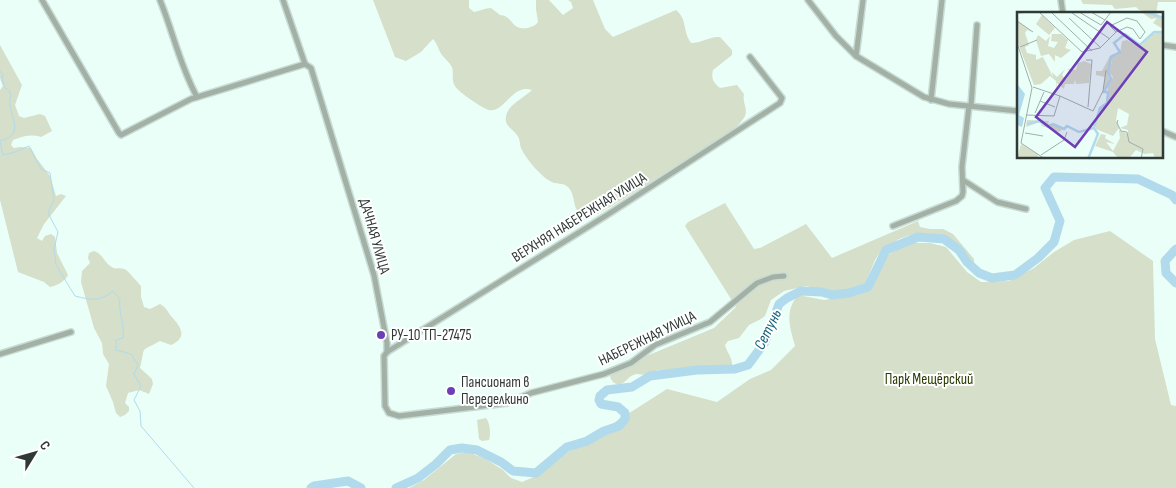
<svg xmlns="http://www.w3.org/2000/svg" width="1176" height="488" viewBox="0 0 1176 488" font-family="'Sofia Sans Condensed',sans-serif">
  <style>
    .green { fill: #d5dfc9 }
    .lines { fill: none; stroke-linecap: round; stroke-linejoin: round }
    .stream { stroke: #b1dbec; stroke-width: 1 }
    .river { stroke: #b1dbec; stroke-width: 9 }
    .minor-casing { stroke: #c8dbd5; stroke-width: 8 }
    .minor { stroke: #a2b0a5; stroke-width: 5 }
    .poi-dot { fill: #6e3eb6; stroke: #fff; stroke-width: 2 }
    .labels { text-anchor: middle; stroke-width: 4; stroke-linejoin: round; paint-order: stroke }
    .street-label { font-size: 15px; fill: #2f3936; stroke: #fff }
    .poi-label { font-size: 15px; fill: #2f3936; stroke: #fff; text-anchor: start }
    .park-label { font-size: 15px; fill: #2a3b04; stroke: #fff }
    .water-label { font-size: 16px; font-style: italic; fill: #136179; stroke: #fff }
    .inset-river { fill: none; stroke: #b1dbec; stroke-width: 2.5 }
    .inset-road { fill: none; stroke: #9fb0aa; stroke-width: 1 }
    .view { fill: #6e3eb6; fill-opacity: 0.15; stroke: #6e3eb6; stroke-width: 2.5 }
    .inset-edge { fill: none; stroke: #2f3936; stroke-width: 2.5 }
  </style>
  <rect width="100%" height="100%" fill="#eafff8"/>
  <g class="green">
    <path d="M 373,0 L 469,0 L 469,8 L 474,12 C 480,11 485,8 491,8 L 500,15 C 514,16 510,31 528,28 C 533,26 535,26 538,22 L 536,9 L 536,0 L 549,0 L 563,15 L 573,8 L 571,2 L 568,0 L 593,0 L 605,29 L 613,37 L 676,10 C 688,20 682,30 691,43 C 701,43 710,36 720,37 L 732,50 L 732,55 L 713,70 C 711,78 713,83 720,88 L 737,85 L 744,94 C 742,102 748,108 745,116 C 743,121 737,125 734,130 L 610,207 C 602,211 589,221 581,215 C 572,208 576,195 568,187 C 563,182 556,185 550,181 C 542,177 526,159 522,150 C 519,145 521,140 517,135 C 513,129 504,126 506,117 C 507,105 524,98 532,90 C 512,83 505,113 489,110 C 482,108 458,92 455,86 C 451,80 454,73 452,67 C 450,63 445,59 442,55 C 438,50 438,44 433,39 L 421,52 L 406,61 L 395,57 Z"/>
    <polygon points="1081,0 1176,0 1176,2 1158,2 1156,14 1139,10 1136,7 1115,9 1112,5 1083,4"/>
    <path d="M 0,45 L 22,85 L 15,105 L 19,116 L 24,118 L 40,114 L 45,116 L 52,131 L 41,137 C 31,134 23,136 13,140 L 11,145 L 14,148 L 20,147 L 31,148 L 37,159 L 50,176 L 56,196 L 61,194 L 66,196 L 44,224 L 37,238 L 42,241 L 45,236 L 51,234 L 55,237 L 57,253 L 68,275 C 64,282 58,285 50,287 L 44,282 L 18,272 L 0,200 L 0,90 L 3,86 L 0,78 Z"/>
    <path d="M 725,203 L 754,249 L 760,248 L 806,224 L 832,258 L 918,221 L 920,227 L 930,229 L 943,229 L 953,234 L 974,259 L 974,264 L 946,238 L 921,234 L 910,235 L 899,239 L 881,251 L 875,260 L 865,284 L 861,288 L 839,293 L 806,286 L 784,291 L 771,300 L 765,316 L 761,319 L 749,325 L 739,338 L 728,341 L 725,345 C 727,353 733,358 732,366 L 728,368 L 658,370 L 647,375 L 636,374 L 631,376 L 623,383 L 618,385 L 613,382 L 610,377 L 612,372 L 615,369 L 714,328 L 736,307 L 685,226 L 688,222 Z"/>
    <path d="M 1110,231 L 1153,261 L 1155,339 L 1171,405 L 1176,406 L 1176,488 L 409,488 L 424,480 L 456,454 L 467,452 L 484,458 L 503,470 L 511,478 L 522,482 L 536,476 L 568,452 L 667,389 L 717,402 L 750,379 L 771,370 L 795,346 C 790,327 784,312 798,295 L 824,300 L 860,294 L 874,282 L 888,255 L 900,247 L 913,243 L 930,243 L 946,247 L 967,272 L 981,282 L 1009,281 L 1034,268 L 1054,252 L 1074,240 Z"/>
    <path d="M 94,251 C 103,254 104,263 112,267 C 116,270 119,267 124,269 C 128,270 137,282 141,286 L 141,297 L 144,307 L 150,309 L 160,304 C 166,307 167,311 171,316 C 180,326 189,337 171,345 L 160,341 C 138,353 146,345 140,368 L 152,379 L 153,384 L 149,394 L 139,390 L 128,393 L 125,403 L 129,407 L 129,411 L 125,415 L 120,417 L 116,413 L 113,402 L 106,386 L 109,364 L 103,354 L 102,343 L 94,328 L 81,282 L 82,271 L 90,263 L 88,258 L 89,253 Z"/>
    <path d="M 486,418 C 490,422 491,435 489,440 L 482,441 L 479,439 L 477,420 Z"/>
  </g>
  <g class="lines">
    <path class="stream" d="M 0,71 L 3,75 L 2,80 L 5,88 L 9,90 L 11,95 C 4,113 30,133 0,141 L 3,155 L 15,152 L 29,146 L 41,169 L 50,173 L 54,200 L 48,213 L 58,232 L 54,249 L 56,265 L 75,296 C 91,300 99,302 113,291 L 120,299 C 118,312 125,325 123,338 L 116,340 L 116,350 L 131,354 L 138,365 L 134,374 L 141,386 L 134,400 L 140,411 L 141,426 L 194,488"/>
    <g class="river">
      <polyline points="1176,249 1165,261 1166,273 1176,283"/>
      <polyline points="311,488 314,486 348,481 361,488"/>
      <polyline points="396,488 418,478 436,464 450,450 462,448 477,450 501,462 513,471 536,473 567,447 587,441 604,431 619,426 625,419 625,413 618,407 601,404 599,400 600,396 607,390 632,387 650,376 697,370 735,369 748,365 765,342 779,304 787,298 801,291 822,292 832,295 849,293 868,287 886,250 918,237 944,239 959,250 967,262 979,273 992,278 1015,275 1038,258 1054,242 1060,221 1045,188 1054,177 1138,179 1172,195 1176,200"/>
    </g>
    <defs>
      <g id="minor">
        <polyline points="42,0 119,133 121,135 191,99 305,64"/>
        <path d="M 160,0 C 173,32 180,66 197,97"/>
        <polyline points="283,0 305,64"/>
        <polyline points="808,0 836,36 856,56 924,97 949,104 1018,111"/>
        <polyline points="1061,0 1063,14"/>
        <polyline points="1162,45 1176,47"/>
        <polyline points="856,56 863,0"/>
        <polyline points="305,64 311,68 374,275 387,343 387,352 384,356 385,406 389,413 399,416 507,403 531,393 604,374 631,363 655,345 710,322 757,283 773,277 784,276"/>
        <polyline points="931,100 942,0"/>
        <polyline points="971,106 977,25"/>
        <polyline points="1162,131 1176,137"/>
        <polyline points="963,180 997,202 1026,209"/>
        <polyline points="893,226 956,201 962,196 963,192 962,167 969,106"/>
        <polyline points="387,352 607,215 780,103 782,98 750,57"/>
        <polyline points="0,354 71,332"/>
      </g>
    </defs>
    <use href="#minor" class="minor-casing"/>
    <use href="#minor" class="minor"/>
  </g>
  <g class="poi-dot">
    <circle cx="381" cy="335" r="5"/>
    <circle cx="451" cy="391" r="5"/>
  </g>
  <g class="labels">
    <g class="street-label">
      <text transform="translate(579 217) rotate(-32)" y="5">ВЕРХНЯЯ НАБЕРЕЖНАЯ УЛИЦА</text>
      <text transform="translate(375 236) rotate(74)" y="5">ДАЧНАЯ УЛИЦА</text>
      <text transform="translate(647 338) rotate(-26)" y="5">НАБЕРЕЖНАЯ УЛИЦА</text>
    </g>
    <g class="poi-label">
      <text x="391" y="340">РУ-10 ТП-27475</text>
      <text x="461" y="387">Пансионат в<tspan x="461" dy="17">Переделкино</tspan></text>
    </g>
    <g class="park-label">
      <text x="929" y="384">Парк Мещёрский</text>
    </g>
    <g class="water-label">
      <text transform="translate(767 329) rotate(-64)" y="6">Сетунь</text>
    </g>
  </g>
  <g transform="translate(1017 12)">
    <rect width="146" height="146" fill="#eafff8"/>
    <path d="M 124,0 L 137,0 L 146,6 L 146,17 L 136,11 L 140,6 L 134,7 ZM 25,3 L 38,16 L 32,23 L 19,12 ZM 0,8 L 15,20 L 10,18 L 8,21 L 12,33 L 8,35 L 10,41 L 19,43 L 19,48 L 26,45 L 36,65 L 35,60 L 40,65 L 48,57 L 45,63 L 49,68 L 54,60 L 50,57 L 59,58 L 61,51 L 67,49 L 74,52 L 72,71 L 59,72 L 58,68 L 57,72 L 48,72 L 47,77 L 40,71 L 40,77 L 39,69 L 33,64 L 24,72 L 17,73 L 0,29 ZM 143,20 L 146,22 L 146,146 L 138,146 L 136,141 L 128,142 L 119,138 L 112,146 L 101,146 L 96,140 L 78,134 L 84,122 L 89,123 L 88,126 L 98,132 L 89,130 L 96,139 L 103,126 L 102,118 L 111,122 L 111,118 L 103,116 L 110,113 L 112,102 L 101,96 L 99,108 L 102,116 L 96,124 L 79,117 L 78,110 L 82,106 L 84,95 L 90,92 L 91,75 L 96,65 L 91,59 L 93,55 L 90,61 L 93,69 L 86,79 L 88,65 L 79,63 L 79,59 L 85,59 L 93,44 L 96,42 L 99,42 L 96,43 L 93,46 L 93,49 L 95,52 L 94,46 L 103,41 L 105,29 L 110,28 L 123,35 L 136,22 ZM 35,22 L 44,22 L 51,28 L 48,36 L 54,38 L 44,46 L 38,43 L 38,50 L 32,42 L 24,44 L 19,28 L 21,23 L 29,29 L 33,24 L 31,34 L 37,36 L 41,30 L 34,29 ZM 10,108 L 32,109 L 31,113 L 39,112 L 45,118 L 42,120 L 25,114 L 23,110 L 9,115 ZM 4,132 L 21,142 L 21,146 L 0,147 Z" fill="#d5dfc9"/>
    <path d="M 1,73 L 8,82 L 2,103 L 7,106 L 5,115 L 0,113 Z" fill="#b1dbec"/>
    <path class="inset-river" d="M 128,0 L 147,6M 10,112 L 22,109 L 31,114 L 36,112 L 47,117 L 50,114 L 62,120 L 77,116 L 81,122 L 71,147M 77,116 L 83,96 L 90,91 L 91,80 L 87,80 L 94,67 L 91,60 L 94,45 L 103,40 L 97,31 L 108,22 L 123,33 L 137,20 L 147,20"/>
    <path class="inset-road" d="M 22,0 L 65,40 L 83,36 L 99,20 L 110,15 L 116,17 L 123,27 L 128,20 L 120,9 L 110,6 L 93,14 L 99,20M 34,0 L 75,39M 62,0 L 84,13 L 94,0M 74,0 L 88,8M 0,1 L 16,0M 55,1 L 93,27M 52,6 L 84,36M 0,9 L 16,20M 0,31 L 15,76 L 4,131 L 28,147M 3,35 L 20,28M 69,48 L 75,48 L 71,95M 16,75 L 43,84M 43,84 L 76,99 L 86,79 L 89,58M 23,89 L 38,95M 18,101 L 27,80M 9,103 L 37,104 L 43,84M 101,108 L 100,111 L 104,119 L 110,120 L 112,130 L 126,137 L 124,147M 8,121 L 26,124M 24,143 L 47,128 L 50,120"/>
    <path class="view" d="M 90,10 L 130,40 L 58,135 L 19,105 Z"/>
    <rect width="146" height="146" class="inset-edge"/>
  </g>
  <g transform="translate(35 453) rotate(53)" stroke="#ffffff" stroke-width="4" paint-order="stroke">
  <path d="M0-4L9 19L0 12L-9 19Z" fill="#2f3936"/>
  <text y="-8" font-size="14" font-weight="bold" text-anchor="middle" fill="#2f3936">С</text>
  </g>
</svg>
